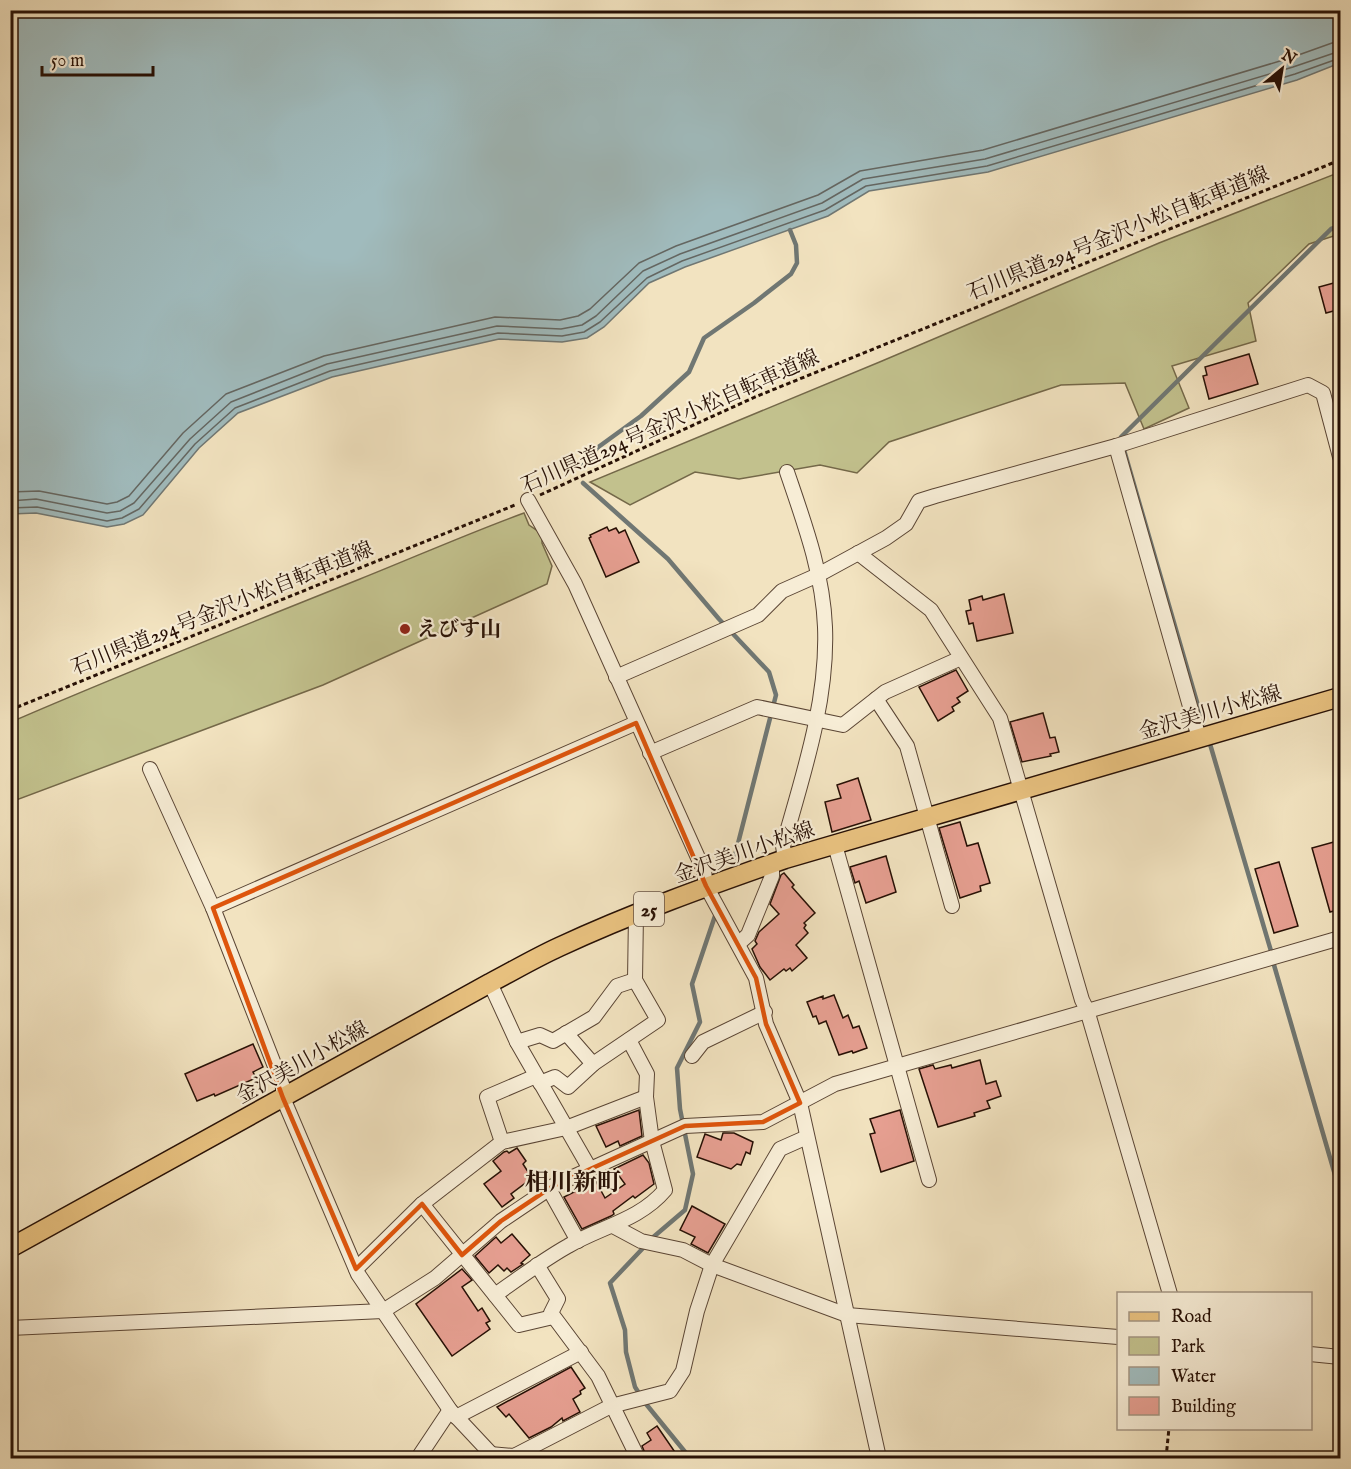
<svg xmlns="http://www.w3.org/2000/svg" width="1351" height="1469" viewBox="0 0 1351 1469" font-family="'IM FELL English','Noto Serif JP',serif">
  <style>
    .green { fill: #c2c18d; stroke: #746849; stroke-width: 1.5 }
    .water { fill: #a0bbbd; stroke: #707773; stroke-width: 1.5 }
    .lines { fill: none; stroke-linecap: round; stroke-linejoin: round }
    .shore { stroke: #646661; stroke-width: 1.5 }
    .stream { stroke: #707773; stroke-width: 4.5 }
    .building { fill: #e69f91; stroke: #271005; stroke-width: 1.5 }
    .minor-casing { stroke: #5a4534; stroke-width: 16 }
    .major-casing { stroke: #271005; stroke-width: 21 }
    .path { stroke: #271005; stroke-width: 3; stroke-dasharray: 4.5 3; stroke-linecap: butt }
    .minor { stroke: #f7edd6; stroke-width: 14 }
    .major { stroke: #e9c280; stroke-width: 18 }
    .marked { fill: none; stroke: #de550c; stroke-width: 4.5; stroke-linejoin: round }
    .poi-dot { fill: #8f2418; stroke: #f7edd6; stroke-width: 2 }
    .labels { text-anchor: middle; stroke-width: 4.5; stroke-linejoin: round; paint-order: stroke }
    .shield { fill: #f7edd6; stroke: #655244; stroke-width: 1.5 }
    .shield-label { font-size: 20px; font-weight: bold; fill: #271005 }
    .street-label { font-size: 21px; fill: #271005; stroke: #f7edd6 }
    .poi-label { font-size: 21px; font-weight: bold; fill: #271005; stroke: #f7edd6; text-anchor: start }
    .quarter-label { font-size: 24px; font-weight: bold; fill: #271005; stroke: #f7edd6 }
  </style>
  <rect width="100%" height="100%" fill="#f2e3c0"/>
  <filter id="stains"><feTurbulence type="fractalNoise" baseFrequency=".00333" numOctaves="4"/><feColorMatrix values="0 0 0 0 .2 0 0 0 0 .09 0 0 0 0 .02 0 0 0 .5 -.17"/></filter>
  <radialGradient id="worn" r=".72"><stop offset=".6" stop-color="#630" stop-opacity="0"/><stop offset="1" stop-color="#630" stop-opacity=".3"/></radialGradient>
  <g class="green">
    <polygon points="1340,172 1340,234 1309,244 1248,303 1256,341 1172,366 1189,408 1144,429 1125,383 1061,385 889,442 857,473 820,465 739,479 695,472 630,505 590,482 882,361 1159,243"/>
    <path d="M 524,513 L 529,525 L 542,534 L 542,543 L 552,566 L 547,584 L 323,685 L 11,802 L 11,722 C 126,672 243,626 360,579 C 415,557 469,533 524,513 Z"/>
  </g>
  <polygon class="water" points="11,10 1340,10 1340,63 1297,80 988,172 869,191 828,216 685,267 649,283 604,327 587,338 562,342 499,339 332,377 238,413 199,448 143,515 124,524 107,527 36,513 11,514"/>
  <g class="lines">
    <g class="shore">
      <polyline points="10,492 39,491 107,504 117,502 129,496 183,433 226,394 324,356 495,317 560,320 578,316 590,309 639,263 676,246 818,195 860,171 983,150 1290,58 1332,43 1340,42"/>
      <polyline points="10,501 36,499 107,513 120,511 134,503 190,439 231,402 327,364 497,326 561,329 582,325 596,316 643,271 680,254 822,203 863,179 985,159 1293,67 1340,51"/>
      <polyline points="10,508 37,507 107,521 122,518 139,509 195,444 235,408 330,371 498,333 562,336 584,332 600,322 647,278 682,261 825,210 866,186 987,166 1295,74 1340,58"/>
    </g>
    <g class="stream">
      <polyline points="1121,437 1331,229 1340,226"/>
      <polyline points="1124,450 1203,723"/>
      <polyline points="583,466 597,448 641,416 689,372 704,338 754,303 791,274 797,263 796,245 790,230"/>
      <polyline points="583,483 668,559 719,619 769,672 776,695 733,863"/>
      <polyline points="1210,744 1271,951"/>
      <polyline points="1274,965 1340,1192"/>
      <polyline points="651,1239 685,1210 693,1174 680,1109 677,1068 700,1022 692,984 715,916"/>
      <polyline points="645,1246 610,1283 625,1330 626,1352 635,1387 646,1404 690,1458"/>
    </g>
  </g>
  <g class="building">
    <polygon points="1341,281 1341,309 1326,313 1319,287"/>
    <polygon points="1249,354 1258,384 1209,399 1203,376 1207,375 1205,367"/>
    <polygon points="607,527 609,531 616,528 619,533 625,530 639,562 606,577 589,538 591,537 590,535"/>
    <polygon points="1004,594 1013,633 977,641 973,623 969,624 966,611 971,610 969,600 982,596 983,600"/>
    <polygon points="956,670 968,691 957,698 960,702 952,707 954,711 938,721 919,687"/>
    <polygon points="1043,713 1050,738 1055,737 1059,752 1050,754 1051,756 1022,762 1010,722"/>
    <polygon points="858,778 871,820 832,832 825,802 841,798 837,785"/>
    <polygon points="960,822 967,846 978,843 990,883 980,886 981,891 960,898 939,828"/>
    <polygon points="1341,840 1341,909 1330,912 1312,848"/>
    <polygon points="886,856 896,892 866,903 859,881 855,883 850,867"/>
    <polygon points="1279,862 1298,926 1274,933 1255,869"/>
    <polygon points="784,873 794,885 792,887 815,913 804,923 806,925 804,928 808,933 796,945 807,958 792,971 790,968 786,971 784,969 770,980 760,967 752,949 757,944 755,941 759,932 779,914 770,904 781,875"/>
    <polygon points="834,995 843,1018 848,1015 853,1028 859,1026 867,1048 853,1053 852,1051 839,1055 826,1021 819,1024 816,1016 813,1017 807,1002 823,996 823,999"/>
    <polygon points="253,1044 263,1067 253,1072 256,1078 215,1096 214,1094 197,1101 185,1074"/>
    <polygon points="980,1060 986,1084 996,1081 1001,1096 987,1101 990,1108 974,1113 975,1116 938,1127 919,1069 933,1065 935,1069 951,1065 952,1068"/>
    <polygon points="639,1110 642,1136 620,1146 618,1141 606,1147 596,1126"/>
    <polygon points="900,1110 914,1161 881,1172 870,1134 875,1133 870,1119"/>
    <polygon points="723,1133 734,1133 753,1142 750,1154 746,1152 741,1165 737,1164 731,1169 697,1157 705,1134 721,1140"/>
    <polygon points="517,1148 526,1161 523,1164 532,1178 511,1194 514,1198 502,1207 484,1184 501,1171 493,1161 504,1152 507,1151 509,1153"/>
    <polygon points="643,1155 649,1163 654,1184 635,1198 633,1196 613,1211 614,1214 611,1216 582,1229 564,1197 574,1192 572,1190 594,1178 605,1198 625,1184 614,1169"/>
    <polygon points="692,1206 725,1224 708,1253 691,1244 695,1237 680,1230"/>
    <polygon points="512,1234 530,1255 521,1263 523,1264 511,1272 507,1268 504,1271 498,1265 489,1273 475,1256 496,1237 501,1243"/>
    <polygon points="462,1269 472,1280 462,1287 478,1311 482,1308 490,1321 486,1323 490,1329 452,1356 416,1304"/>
    <polygon points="571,1367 585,1388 580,1391 581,1394 573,1399 580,1412 563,1421 562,1418 551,1427 529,1438 509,1414 506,1417 497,1407"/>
    <polygon points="657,1426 679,1458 647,1458 642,1446 651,1440 647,1433"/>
  </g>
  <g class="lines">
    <defs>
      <g id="minor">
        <polyline points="1116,446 1199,738"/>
        <polyline points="528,500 575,584 704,871 706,886 756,978 766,1024 800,1103 879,1458"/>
        <polyline points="858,553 931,610 1000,718 1082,1000 1087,1010 1170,1294"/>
        <polyline points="616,677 758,615 782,591 818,575 886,538 906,524 919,501 935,496 1116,446 1308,385 1323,393 1340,457"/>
        <polyline points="876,699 907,746 952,906"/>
        <polyline points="650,753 757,707 843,725 885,692 961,658"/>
        <polyline points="150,769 213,908 283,1087 283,1098 358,1274 450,1410 495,1458"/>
        <polyline points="835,845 929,1180"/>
        <path d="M 785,859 L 783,846 C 803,775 828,701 825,627 C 823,573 804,522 787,472"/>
        <polyline points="213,908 636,723"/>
        <polyline points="738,944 748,935 772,876 772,864"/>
        <polyline points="490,983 517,1042 590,1169"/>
        <polyline points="566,1033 593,1064"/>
        <polyline points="517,1042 540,1035 553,1041 594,1017 617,986 635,980"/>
        <polyline points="692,1056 703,1042 765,1012"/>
        <polyline points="540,1083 555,1077 568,1087 593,1064 658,1020 635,980 636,914"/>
        <polyline points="502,1142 487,1097 536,1076"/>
        <polyline points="549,1189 578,1241"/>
        <polyline points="422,1204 519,1325 553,1317"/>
        <polyline points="613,1226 641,1241 683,1250 712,1265 847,1315 1118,1337"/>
        <polyline points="537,1265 558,1299 551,1313 598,1376 638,1458"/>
        <polyline points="356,1269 422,1204 502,1142 566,1128 646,1097"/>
        <path d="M 495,1295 C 519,1278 543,1260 568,1246 C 600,1227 640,1220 665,1190 L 652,1141 L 646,1097 L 647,1074 L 629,1040"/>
        <polyline points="10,1328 383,1311 435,1278 501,1221 553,1186 685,1126 763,1122 835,1084 1340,938"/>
        <polyline points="1310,1354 1340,1357"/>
        <polyline points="456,1417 581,1352"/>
        <polyline points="490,1454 514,1456 611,1406 670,1391 683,1371 697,1311 712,1265 780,1149 807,1137"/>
        <polyline points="418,1458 450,1410"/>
      </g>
      <path id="major" d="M 10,1248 L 490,983 C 513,971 535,958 559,947 C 632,913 708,886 785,859 L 1340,697"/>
    </defs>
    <use href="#minor" class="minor-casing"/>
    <use href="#major" class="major-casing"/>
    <g class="path">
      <polyline points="540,495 755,397 1340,160"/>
      <polyline points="10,710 515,505"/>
      <polyline points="1166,1458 1169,1428"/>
    </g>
    <use href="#minor" class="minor"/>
    <use href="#major" class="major"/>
  </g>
  <path class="marked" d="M 636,723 L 706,886 L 756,978 L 766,1024 L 800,1103 L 763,1122 L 685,1126 L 553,1186 L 501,1221 L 462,1255 L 422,1204 L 356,1269 L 283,1098 L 213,908 Z"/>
  <circle class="poi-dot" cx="405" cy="629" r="6"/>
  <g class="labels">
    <rect class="shield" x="634" y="892" width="30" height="34" rx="4.5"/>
    <g class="shield-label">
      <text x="649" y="916">25</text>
    </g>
    <g class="street-label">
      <text transform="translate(1118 233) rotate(-22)" y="7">石川県道294号金沢小松自転車道線</text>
      <text transform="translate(670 421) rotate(-24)" y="7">石川県道294号金沢小松自転車道線</text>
      <text transform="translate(222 608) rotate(-22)" y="7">石川県道294号金沢小松自転車道線</text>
      <text transform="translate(1210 712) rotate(-16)" y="7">金沢美川小松線</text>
      <text transform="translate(744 852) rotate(-19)" y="7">金沢美川小松線</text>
      <text transform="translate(302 1062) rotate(-29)" y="7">金沢美川小松線</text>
    </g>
    <g class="poi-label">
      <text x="417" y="636">えびす山</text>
    </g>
    <g class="quarter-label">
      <text x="573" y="1190">相川新町</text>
    </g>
  </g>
  <rect width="1351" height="1469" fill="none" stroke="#f2e3c0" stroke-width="36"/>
  <rect x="12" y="12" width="1327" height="1445" fill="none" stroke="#271005" stroke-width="3"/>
  <rect x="18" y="18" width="1315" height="1433" fill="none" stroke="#271005" stroke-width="1.5"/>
  <rect x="1117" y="1292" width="195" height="138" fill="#f7edd6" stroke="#a49582" stroke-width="1.5"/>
  <rect x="1129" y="1312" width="30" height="9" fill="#e9c280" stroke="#a49582" stroke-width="1.5"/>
  <text x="1171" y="1322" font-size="18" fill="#271005">Road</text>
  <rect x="1129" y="1337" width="30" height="18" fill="#c2c18d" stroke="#a49582" stroke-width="1.5"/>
  <text x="1171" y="1352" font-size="18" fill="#271005">Park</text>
  <rect x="1129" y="1367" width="30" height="18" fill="#a0bbbd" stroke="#a49582" stroke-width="1.5"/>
  <text x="1171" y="1382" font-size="18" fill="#271005">Water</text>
  <rect x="1129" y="1397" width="30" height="18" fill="#e69f91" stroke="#a49582" stroke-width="1.5"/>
  <text x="1171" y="1412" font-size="18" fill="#271005">Building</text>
  <g transform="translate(1282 69) rotate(30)" stroke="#f7edd6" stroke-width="4.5" paint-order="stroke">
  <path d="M0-4.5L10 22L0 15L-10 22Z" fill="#271005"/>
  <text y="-9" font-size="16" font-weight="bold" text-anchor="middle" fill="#271005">N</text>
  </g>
  <path d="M42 66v9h111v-9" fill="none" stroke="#271005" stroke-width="3"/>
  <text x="51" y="66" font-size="18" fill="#271005" stroke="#f7edd6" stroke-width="4.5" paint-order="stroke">50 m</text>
  <rect width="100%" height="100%" filter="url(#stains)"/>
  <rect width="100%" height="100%" fill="url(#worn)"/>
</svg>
